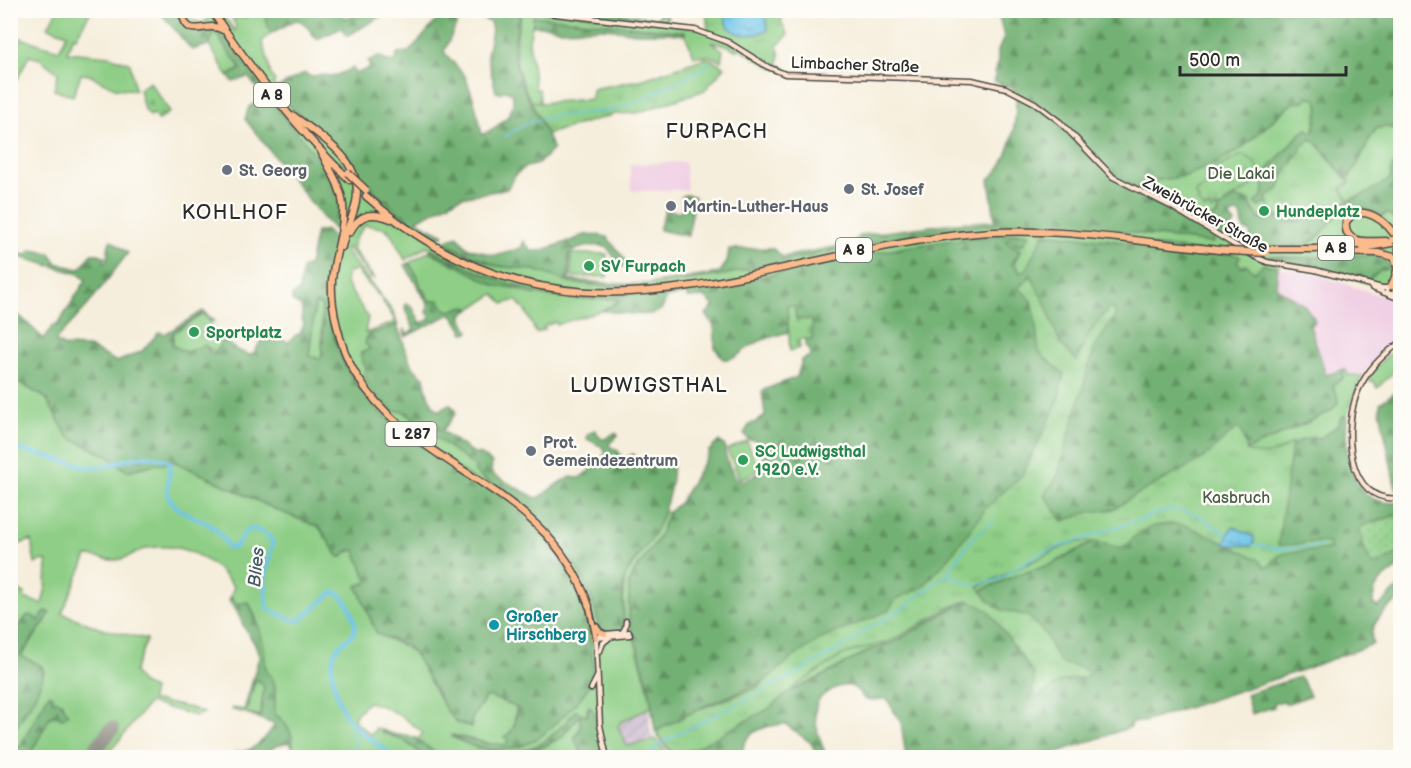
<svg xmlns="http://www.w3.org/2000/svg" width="1411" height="768" viewBox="0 0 1411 768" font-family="'Balsamiq Sans',sans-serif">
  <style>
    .built { fill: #f0d0e4 }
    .industrial { fill: url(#industrial-furrows) }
    .grass { fill: #8ece86; stroke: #5c7c58; stroke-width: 1.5; fill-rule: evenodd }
    .forest { fill: url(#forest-firs); stroke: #4e6e4f; stroke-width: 1.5; fill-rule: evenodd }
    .cemetery { fill: url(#cemetery-stones); stroke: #5c7c58; stroke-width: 1.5 }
    .park { fill: url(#park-tufts); stroke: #5c7c58; stroke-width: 1.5 }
    .garden { fill: url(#garden-dots); stroke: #5c7c58; stroke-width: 1.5 }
    .water { fill: url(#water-ripples); stroke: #4c788a; stroke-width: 1.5 }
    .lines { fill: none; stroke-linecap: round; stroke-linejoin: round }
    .stream { stroke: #6cc4e9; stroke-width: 1.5 }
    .river { stroke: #6cc4e9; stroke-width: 4 }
    .runway { stroke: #908c84; stroke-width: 15 }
    .secondary-casing { stroke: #494846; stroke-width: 7 }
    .primary-casing { stroke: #494846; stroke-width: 8 }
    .highway-casing { stroke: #494846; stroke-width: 9 }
    .secondary { stroke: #fde4d1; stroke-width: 4 }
    .primary { stroke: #fbbb8d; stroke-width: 4.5 }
    .highway { stroke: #fbbb8d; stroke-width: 6 }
    .highway-bridge-casing { stroke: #494846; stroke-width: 9; stroke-linecap: butt }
    .highway-bridge { stroke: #fbbb8d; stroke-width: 6 }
    .worship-dot { fill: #6b7280; stroke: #fdfcf7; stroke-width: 2 }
    .leisure-dot { fill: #2e9e5b; stroke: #fdfcf7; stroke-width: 2 }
    .culture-dot { fill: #0f9aa8; stroke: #fdfcf7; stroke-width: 2 }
    .labels { text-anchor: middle; stroke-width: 5; stroke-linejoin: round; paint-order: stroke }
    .shield { fill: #fdfcf7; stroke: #6a6a68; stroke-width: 1.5 }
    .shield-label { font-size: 15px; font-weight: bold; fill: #2b2b2b }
    .street-label { font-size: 16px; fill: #2b2b2b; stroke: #fdfcf7 }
    .worship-label { font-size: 16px; font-weight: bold; fill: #5b616d; stroke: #fdfcf7; text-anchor: start }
    .park-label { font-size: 16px; fill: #495c46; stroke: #fdfcf7 }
    .leisure-label { font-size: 16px; font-weight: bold; fill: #27864d; stroke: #fdfcf7; text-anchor: start }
    .culture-label { font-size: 16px; font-weight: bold; fill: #0d838f; stroke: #fdfcf7; text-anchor: start }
    .water-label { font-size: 18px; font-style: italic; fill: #3e5964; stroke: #fdfcf7 }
    .quarter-label { font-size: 20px; letter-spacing: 1.5px; fill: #2b2b2b; stroke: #fdfcf7 }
  </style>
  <defs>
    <pattern id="industrial-furrows" width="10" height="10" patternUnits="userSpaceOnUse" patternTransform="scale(1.5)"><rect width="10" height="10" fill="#cebed1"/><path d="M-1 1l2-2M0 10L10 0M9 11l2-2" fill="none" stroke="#b1a3b4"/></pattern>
    <pattern id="forest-firs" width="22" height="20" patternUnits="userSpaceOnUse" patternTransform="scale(1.5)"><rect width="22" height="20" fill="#72b173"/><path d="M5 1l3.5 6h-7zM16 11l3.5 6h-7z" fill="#5e905f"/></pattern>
    <pattern id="cemetery-stones" width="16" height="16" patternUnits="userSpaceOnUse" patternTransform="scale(1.5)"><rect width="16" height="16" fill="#8ece86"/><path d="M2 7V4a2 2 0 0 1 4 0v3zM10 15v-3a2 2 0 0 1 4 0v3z" fill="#7bb174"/></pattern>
    <pattern id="park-tufts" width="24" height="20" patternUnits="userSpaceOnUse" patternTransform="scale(1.5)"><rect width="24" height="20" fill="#8ece86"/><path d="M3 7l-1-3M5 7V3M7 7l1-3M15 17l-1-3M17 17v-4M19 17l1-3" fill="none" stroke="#7bb174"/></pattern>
    <pattern id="garden-dots" width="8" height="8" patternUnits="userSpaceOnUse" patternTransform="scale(1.5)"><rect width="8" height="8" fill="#8ece86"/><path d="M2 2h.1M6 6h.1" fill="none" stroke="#7bb174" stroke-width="1.8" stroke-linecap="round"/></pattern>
    <pattern id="water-ripples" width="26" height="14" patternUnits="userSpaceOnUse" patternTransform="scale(1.5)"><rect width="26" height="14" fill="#6cc4e9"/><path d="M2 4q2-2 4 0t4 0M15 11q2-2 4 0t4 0" fill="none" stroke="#599fbd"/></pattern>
  </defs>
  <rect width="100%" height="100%" fill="#fdfcf7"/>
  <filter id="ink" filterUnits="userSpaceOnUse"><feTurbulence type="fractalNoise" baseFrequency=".0167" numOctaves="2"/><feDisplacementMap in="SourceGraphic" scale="12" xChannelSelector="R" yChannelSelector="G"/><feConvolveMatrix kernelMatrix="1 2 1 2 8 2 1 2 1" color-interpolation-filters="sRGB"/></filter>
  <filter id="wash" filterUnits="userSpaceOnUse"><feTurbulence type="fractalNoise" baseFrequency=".008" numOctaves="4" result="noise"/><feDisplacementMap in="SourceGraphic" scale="24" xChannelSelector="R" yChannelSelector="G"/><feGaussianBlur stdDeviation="1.35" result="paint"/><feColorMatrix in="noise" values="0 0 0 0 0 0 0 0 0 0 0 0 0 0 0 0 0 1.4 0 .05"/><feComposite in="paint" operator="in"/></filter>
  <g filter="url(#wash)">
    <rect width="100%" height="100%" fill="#f6eedc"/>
    <g class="built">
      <polygon points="685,162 687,190 631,191 630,164"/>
      <polygon points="1278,267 1319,275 1400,302 1400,340 1379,356 1362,376 1326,375 1310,326 1314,318 1303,304 1281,291 1276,286"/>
    </g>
    <polygon class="industrial" points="649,707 650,728 654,739 627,746 618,726 621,722"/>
    <g class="grass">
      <polygon points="57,10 91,11 76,37 73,36 67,52 109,56 130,63 135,90 115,88 89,75 81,74 73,96 54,90 58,73 40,59 29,56 18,78 11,75 11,35 59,50 67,34 48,27"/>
      <path d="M 180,11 L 189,11 L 189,19 L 202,23 L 207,20 L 206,11 L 220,11 L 235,31 L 236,26 L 232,19 L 247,17 L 252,12 L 266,11 L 265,18 L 271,33 L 262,41 C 263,48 267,54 268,61 C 270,70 269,74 275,81 L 273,84 L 291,107 L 312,127 L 341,150 L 403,216 L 424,231 L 453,249 L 485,262 L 497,266 L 535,270 L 571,283 L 606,286 L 663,283 L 722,275 L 918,233 L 997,224 L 1041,223 L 1083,226 L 1211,243 L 1194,224 L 1137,193 L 1140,187 L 1153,181 L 1186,176 L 1242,148 L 1291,104 L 1304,101 L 1308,96 L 1316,99 L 1319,107 L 1314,131 L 1310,132 L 1307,129 L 1300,134 L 1264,174 L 1264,190 L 1258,207 L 1267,203 L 1272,217 L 1265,221 L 1260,219 L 1247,200 C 1233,201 1216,213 1207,224 C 1217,230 1228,240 1239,244 C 1254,250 1298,249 1313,241 C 1321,236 1326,228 1332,220 C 1346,205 1366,206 1383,216 L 1387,213 L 1400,222 L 1400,285 L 1391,284 L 1385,287 L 1368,283 L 1368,280 L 1379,270 L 1385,270 L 1355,255 L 1303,258 L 1271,256 L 1279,263 L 1278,267 L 1264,264 L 1255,272 L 1246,265 L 1241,267 L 1237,260 L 1240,257 L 1237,255 L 1186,250 L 1084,237 L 1020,273 L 1014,263 L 1020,252 L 1006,241 L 1009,238 L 1018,245 L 1017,233 C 973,237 928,243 885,251 C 818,264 753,280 686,291 L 686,293 L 683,294 L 683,291 C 621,297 558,300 499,280 C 474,271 450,259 427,246 L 405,260 L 391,234 L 387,230 L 388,229 L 365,225 L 356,237 L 352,248 L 375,280 L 371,278 L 347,247 L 345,251 L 393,311 L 398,326 L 367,335 L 370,350 L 368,351 L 403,411 L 475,467 C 479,482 501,489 513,499 C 553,531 589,572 598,624 L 624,621 L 623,591 L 625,576 L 653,535 L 663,512 L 669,512 L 658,539 L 632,575 L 629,585 L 629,619 L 653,706 L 621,722 L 618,726 L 627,746 L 656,739 L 670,757 L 604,757 L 596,716 L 590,707 L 587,709 L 587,716 L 578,712 L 545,742 L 515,754 L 486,755 L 485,757 L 444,757 L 417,741 L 415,738 L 418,739 L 423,733 C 408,720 388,706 368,702 L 357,713 L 354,720 L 371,735 L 376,728 L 382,730 L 383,733 L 403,740 L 426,757 L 291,757 C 296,740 289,724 275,714 C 274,703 276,693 274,682 C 272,676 265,672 265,665 C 263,644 260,621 248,602 L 238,604 L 230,597 L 234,587 C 214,560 185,542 149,548 C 137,550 127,560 114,560 C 106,560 97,556 87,556 L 62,613 L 99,628 L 147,639 L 134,672 L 141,683 L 153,689 L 151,700 L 191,708 L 204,713 L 196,716 L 149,703 L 117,743 L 101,757 L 42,757 L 31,753 L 50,717 L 68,714 L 61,702 L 32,727 L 19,748 L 14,748 L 11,745 L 11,734 L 21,720 L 43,677 L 44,671 L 35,662 L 26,660 L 21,656 L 47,619 L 46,611 L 38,622 L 28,615 L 11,634 L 10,588 L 25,593 L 24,598 L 42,604 L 46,587 L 47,562 L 43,560 L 35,564 L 31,540 L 14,546 L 11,549 L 11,378 L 46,398 L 68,437 L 106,455 L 127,471 L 151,465 L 175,462 L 279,511 L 319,527 L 337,555 L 355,550 L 368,582 L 357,586 L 374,628 C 383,642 404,641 416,656 C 433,679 441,721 472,727 L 471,720 L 486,696 L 489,696 L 516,707 L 514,727 L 511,734 L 505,736 L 509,740 L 505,745 L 492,744 L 452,735 L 452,737 L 480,749 L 497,751 L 571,706 L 592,679 L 591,638 L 587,619 L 572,579 L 557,553 L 540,533 L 530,523 L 396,427 L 377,409 L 355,380 L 341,355 L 333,330 L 328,279 L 333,250 L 339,235 L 328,170 L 266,95 L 223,33 L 208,29 L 201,31 L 192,31 ZM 354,270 L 356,270 L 380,297 L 395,320 L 393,323 L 365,333 L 368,317 L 346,284 L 347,273 Z"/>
      <path d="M 505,11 L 539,11 L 663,22 L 665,14 L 661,14 L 660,19 L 657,18 L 661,11 L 667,14 L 668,23 L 708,30 L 740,47 L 737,51 L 726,45 L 711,42 L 723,50 L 721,61 L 710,56 L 694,56 L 684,32 L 534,16 L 529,41 L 535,89 L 539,89 L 540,103 L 531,101 C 514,69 512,50 521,15 Z"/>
      <polygon points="214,32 216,32 224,46 239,65 239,70 228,76 209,45"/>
      <path d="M 1388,127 L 1398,131 L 1400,130 L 1400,159 C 1392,165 1391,168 1391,178 L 1374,191 L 1348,200 L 1341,189 L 1350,182 L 1347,179 C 1362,164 1364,143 1377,128 Z"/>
      <path d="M 429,251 L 442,257 L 452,264 L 455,263 L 506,286 L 529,293 L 570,299 L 619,299 C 611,311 572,319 557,325 L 556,322 L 544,326 L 545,329 L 536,333 L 526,312 L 516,300 L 504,304 L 494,294 L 471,309 L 465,306 L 451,311 L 445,309 L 439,300 L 429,301 L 425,290 L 421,288 L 418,277 L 409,263 Z"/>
      <rect x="571" y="254" width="36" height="23"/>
      <polygon points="315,303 322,306 322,357 318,360 309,356"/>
      <polygon points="203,314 210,321 218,339 221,337 225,341 221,343 217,353 205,346 186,352 173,346 174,332"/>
      <polygon points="1400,346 1400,374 1398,368 1377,388 1374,381 1370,382 1368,377 1381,361"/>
      <path d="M 1343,370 L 1346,370 L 1348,375 L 1362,376 L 1354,394 L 1347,415 L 1341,418 L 1338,425 L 1321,438 L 1313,437 L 1080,549 L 1052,564 L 1017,575 L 984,589 L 966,603 L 951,609 L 895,642 L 870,650 L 819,678 L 796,689 L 784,692 L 687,745 L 684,752 L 675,756 C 667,750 660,740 655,731 L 657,730 L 682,719 L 707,705 L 757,685 L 1337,395 L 1333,388 L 1334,384 L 1343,378 Z"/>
      <polygon points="747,441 760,470 740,479 727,450"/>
      <polygon points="258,680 264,687 260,716 232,710 232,708 246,710 255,681"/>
      <path d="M 578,716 L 580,717 C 581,725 581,729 576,735 L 577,743 L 583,755 L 590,754 L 591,757 L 523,758 L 562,737 Z"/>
    </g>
    <g class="forest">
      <polygon points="159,11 180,11 181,17 196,31 208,29 221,30 263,90 260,92 248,77 233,82 228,76 239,70 239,65 224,46 216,32 213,34 209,45 192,50"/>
      <path d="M 266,11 L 337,11 L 343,17 C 357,18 369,11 383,13 L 383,15 L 349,35 L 346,35 L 342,28 L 317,39 C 309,32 307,21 296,20 L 271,33 L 265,18 Z"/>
      <path d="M 481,11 L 505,12 L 521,15 C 518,27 513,40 514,52 C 517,87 541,117 553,149 L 538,164 L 526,167 L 516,174 L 507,189 L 461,197 L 417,220 L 424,225 L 444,235 L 438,240 L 403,216 L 359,179 L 354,165 L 349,158 L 291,107 L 276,88 L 305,73 L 311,77 L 318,75 L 335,76 L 353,68 L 355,74 L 370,68 L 368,61 L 379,56 L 387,61 L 396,61 L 397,53 L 408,52 L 413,48 L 436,21 L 441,18 L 456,19 L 458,21 L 444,52 L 465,76 L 474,100 L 482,135 C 499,126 518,115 512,93 L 506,90 L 499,93 L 496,92 L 487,55 L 492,30 L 490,22 L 479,17 Z"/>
      <polygon points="539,11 611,11 665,20 663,22"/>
      <path d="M 992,11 L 1400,11 L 1400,130 L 1398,131 L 1388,127 L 1377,128 C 1364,143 1362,164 1347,179 L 1316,142 L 1301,146 L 1300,153 L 1284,174 L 1280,188 L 1267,198 L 1267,203 L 1258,207 L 1255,203 L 1262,197 L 1264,190 L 1264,174 L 1300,134 L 1307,129 L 1311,132 L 1314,131 L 1319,107 L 1316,99 L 1308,96 L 1304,101 L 1291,104 L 1242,148 L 1217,163 L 1186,176 L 1153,181 L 1140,187 L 1137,194 L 1214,236 L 1214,242 L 1211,243 L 1083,226 L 1041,223 L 997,224 L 918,233 L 722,275 L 663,283 L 606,286 L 571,283 L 535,270 L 497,266 L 441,242 L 458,236 L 466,247 L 492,255 L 499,255 L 521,248 L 524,241 L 531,251 L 540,251 L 576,239 C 585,232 596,235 607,237 L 626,261 L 625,266 L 621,267 C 614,262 615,257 610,251 C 603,240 577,248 569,254 L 569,280 L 621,284 L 650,284 L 719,273 L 727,262 L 729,249 L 772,248 L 783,257 L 844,245 L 855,241 L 861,235 L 954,223 L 993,221 L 995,220 L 989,179 C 1013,160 1017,118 1016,90 L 994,81 L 996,76 L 994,73 L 998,63 L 998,51 L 1004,37 L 998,13 Z"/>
      <polygon points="533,16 665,30 685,32 684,35 669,33 636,33 606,28 562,30 547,26 533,26"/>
      <polygon points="266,95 328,170 339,204 339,235 324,219 245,119 249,107"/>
      <path d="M 1400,159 L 1400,162 L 1395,166 L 1400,179 L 1400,222 L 1387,213 L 1383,216 C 1366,206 1346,205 1332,221 C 1324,230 1319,238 1308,243 C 1291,250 1264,248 1247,246 L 1251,234 L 1250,232 L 1244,230 L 1241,215 L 1236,213 L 1231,215 L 1230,217 L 1235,223 L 1228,235 L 1241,244 L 1207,226 L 1209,220 L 1218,214 L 1217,210 L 1235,198 L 1250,201 C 1251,209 1256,218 1265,221 L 1272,217 L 1272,213 L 1288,222 C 1315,220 1369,194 1391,178 C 1392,167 1391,166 1400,159 Z"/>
      <polygon points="685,195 694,196 695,198 688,236 659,230 665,210 678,212 682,210 682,196"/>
      <path d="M 326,230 L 336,241 C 327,268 327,295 331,322 C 350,431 463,457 531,523 C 566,558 588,603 592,652 C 593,661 594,671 592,679 C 588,694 547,734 533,741 C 505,755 477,751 451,736 L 492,744 L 506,745 L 509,740 L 504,737 C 516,730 516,720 516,707 L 489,696 L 486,696 L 471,720 L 472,727 L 457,723 L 447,711 L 415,655 L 406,645 L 377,634 L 357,586 L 368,582 L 355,550 L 349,550 L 342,557 L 339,557 L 319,527 L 279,511 L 176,462 L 151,465 L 127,471 L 106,455 L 68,437 L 46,398 L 11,378 L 11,310 L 20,316 L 43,338 L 46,337 L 52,326 L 58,324 L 86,280 L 79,274 L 20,257 L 16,259 L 11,266 L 11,253 L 27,255 L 31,250 L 50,253 L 57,263 L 78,269 L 81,268 L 91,254 L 99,254 L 105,257 L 103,263 L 105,263 C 110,256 106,246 111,240 L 128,253 L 88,305 L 55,341 L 63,346 L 89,347 L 117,362 L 142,351 L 159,332 L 165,334 L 203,311 L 214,321 L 210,321 L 203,314 L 174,332 L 172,342 L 173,346 L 186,352 L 205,345 L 210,352 L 215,354 L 221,343 L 225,341 L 236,350 L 249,355 L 253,354 L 261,341 L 267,341 L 273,338 L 289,342 L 296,335 L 300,334 L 304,324 C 301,319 303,312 301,306 L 292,301 L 292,296 L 299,291 L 302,269 L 309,265 L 316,232 ZM 315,303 L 322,306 L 323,340 L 321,359 L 309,356 Z"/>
      <path d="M 1017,233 L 1030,233 L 1022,246 L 1009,239 L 1006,241 L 1020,250 L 1014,263 L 1020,273 L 1026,269 L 1044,233 L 1237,255 L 1240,257 L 1237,260 L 1241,267 L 1247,265 L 1255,272 L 1264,264 L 1278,267 L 1276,286 L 1281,291 L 1303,304 L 1314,318 L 1315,321 L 1310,326 L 1326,375 L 1343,370 L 1343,378 L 1334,384 L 1333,388 L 1337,395 L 1338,403 L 1331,411 L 1310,421 L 1179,482 L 948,585 L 757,685 L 707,705 L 655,731 L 649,687 L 629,619 L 629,585 L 632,575 L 658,539 L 669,512 L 680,502 L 708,455 L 709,451 L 719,441 L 725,446 C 724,457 732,477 742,482 L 760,473 C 763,456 772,442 748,439 L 744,434 L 749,425 L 763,418 L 765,414 L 762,392 L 766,389 L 797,377 L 802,360 L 810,356 L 809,348 L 805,346 L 805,339 L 812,339 L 788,306 L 788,332 C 778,335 766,338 756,343 C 744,348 737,361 723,359 L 715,348 L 714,326 L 706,314 L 713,307 L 713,305 L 704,297 L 689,298 L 687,297 L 686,291 C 753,280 818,264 885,251 C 928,243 973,237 1017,233 Z"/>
      <path d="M 431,249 C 453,260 475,272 499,280 C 559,300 621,297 683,291 L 683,294 L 666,297 C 665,300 665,304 663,307 C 656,321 615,311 601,311 L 617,303 L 619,299 L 570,299 L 529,293 L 515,287 L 496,286 L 429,251 Z"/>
      <path d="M 1355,255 L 1378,256 L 1390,267 L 1389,269 L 1382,269 L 1368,280 L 1368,283 C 1341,273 1314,267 1284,264 C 1277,263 1268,262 1263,257 L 1303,258 Z"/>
      <polygon points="409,263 418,277 421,288 425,290 429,301 439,300 445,309 451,311 465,306 471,309 461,315 469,331 468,333 464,333 454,316 450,314 405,337 404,328 407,334 414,330 405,308 406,303 411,305 421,323 431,319 427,312 428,304 405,265"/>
      <path d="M 396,325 C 407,342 404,365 424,377 C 426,389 428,402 439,411 L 449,404 L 454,408 L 456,413 L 443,430 L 444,432 L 474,454 C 483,453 486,458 492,463 L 491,472 L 495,476 L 536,498 L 540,497 L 560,482 L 571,477 L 579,478 L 593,468 L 592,464 L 603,457 L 606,452 L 603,447 L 587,439 L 587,435 L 595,430 L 601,439 L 605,439 L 615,433 L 618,435 L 609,444 L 610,447 L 617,450 L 624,459 L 633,454 L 646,468 L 663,459 L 672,462 C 675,484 662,522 650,541 C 642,552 631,562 626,575 C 618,593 627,613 622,630 L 611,633 L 601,629 C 598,623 597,617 596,611 C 592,599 588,587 582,577 C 558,532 518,502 477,474 L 475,472 L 475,467 L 422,427 L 408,413 L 403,411 L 394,411 C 379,400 367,389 364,371 L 366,368 L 361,358 L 361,353 L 370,349 L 365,343 L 367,335 Z"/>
      <polygon points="1400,388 1400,452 1397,453 1396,458 1400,467 1400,490 1396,490 1380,410 1380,403"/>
      <path d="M 1347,415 C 1344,451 1350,510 1400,502 L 1400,514 L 1371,523 L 1382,562 L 1400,552 L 1400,566 C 1384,579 1373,581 1373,604 L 1378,607 L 1400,586 L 1400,598 C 1387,610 1366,624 1373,644 L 1302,670 L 1144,722 L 1138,721 L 1131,723 L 1131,727 L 1044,757 L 906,757 L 901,723 L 887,699 C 879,698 873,702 864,699 C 861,694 857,688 851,686 C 839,683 818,695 816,706 C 813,724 820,742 827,757 L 817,755 L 811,743 L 785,724 C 763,726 742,731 742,757 L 694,757 L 684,752 L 687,745 L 784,692 L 796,689 L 819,678 L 870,650 L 895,642 L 951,609 L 966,603 L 984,589 L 1017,575 L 1052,564 L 1101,538 L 1283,452 C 1300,440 1301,438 1321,438 L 1338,425 L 1341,418 Z"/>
      <path d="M 230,597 L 238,604 L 248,602 C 256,616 261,633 264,648 C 265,657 264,664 267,672 C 279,680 274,702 275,714 C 286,722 293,732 293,747 L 288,742 L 279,745 L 256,757 L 234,757 L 236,752 C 252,754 265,739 274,726 L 273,724 L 246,713 L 260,716 L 264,687 L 259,680 L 255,681 L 247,709 L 244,710 L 259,657 L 256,646 L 244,627 L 236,610 L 229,601 Z"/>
      <path d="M 46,611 L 50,613 L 21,656 L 42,666 C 48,682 20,721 11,734 L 11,634 L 28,615 L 35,617 L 38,622 Z"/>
      <polygon points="1299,677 1302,679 1310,696 1285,704 1284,701 1274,704 1274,707 1251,714 1246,694"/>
      <polygon points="49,694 53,696 52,700 61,702 68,714 63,718 53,716 50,717 31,753 42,757 11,757 11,745 14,748 19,748"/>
      <path d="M 589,706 L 595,713 L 604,757 L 591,757 L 590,754 L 583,755 L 574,738 L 580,730 L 580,717 L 578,717 L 562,737 L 523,757 L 485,757 L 486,755 C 528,758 550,743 575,711 L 587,716 Z"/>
      <polygon points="382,730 396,735 408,735 415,738 433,752 444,757 426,757 403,740 383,733"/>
    </g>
    <g class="cemetery">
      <polygon points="150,82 170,112 158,120 153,114 150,116 144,109 139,89"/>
      <polygon points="787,306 794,306 796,319 812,320 812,339 799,339 800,348 790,351"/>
    </g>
    <g class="park">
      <polygon points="706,11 796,11 785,13 781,21 788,35 777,46 780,55 778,64 785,68 784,71 770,66 708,30"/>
      <polygon points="705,58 710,59 725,67 705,90 637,113 615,114 547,134 531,101 540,103 591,99 592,89 644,79"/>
      <polygon points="1311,139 1316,142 1344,177 1350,181 1341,189 1348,200 1333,209 1288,222 1272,213 1266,198 1280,188 1284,174 1300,153 1301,147"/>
      <path d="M 1242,155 C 1249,157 1253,160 1257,166 C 1266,184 1237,194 1225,202 L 1224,206 L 1218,208 L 1216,207 L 1212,211 L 1209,207 L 1205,209 L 1197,201 L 1199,200 L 1195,193 L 1212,182 L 1206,173 Z"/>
      <path d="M 1031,276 L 1046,306 L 1060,343 L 1077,361 L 1089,334 L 1108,309 L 1114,309 L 1116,315 L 1094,349 L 1057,477 L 1044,495 L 1063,521 L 1090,512 L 1115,509 L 1131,498 L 1202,459 L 1237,428 L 1241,430 L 1247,451 C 1263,458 1278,454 1292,443 L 1278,545 C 1295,547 1313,539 1329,544 L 1329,548 C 1309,556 1281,543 1270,566 L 1265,567 L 1258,559 L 1188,526 C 1170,522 1150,524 1135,536 C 1130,540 1127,546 1121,549 C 1102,542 1092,540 1071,543 L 978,587 L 989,601 L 1002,610 L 1028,616 L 1044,633 L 1060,663 L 1083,668 L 1088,673 L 1086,677 L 1059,682 L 1038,697 L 1033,693 L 1034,674 L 988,610 L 968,600 L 950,607 L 893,640 L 844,654 L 800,683 L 768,709 L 694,749 L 675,754 C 668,749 659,739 658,730 L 697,710 L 755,689 L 792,658 L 819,640 L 888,611 L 896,599 L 923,587 L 950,557 L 987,507 L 1023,474 L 1057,404 L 1064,374 L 1044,357 L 1039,351 L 1033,305 L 1028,296 L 1018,288 Z"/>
    </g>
    <polygon class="garden" points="1400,514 1400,552 1382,562 1372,565 1364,548 1360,529 1362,526"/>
    <g class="water">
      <path d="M 731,11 L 765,11 L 768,30 C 752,37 736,39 726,23 L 726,19 Z"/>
      <polygon points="1233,526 1254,537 1254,542 1251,546 1229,545 1224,543"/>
    </g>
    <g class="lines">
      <g class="stream">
        <path d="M 505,137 C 542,108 578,118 620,108 C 639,103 656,92 674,83 C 686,76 700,72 710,63"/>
        <polyline points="1252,544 1280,549 1323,546"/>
        <polyline points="948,575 973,585 998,580 1038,554 1170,509 1196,514 1228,535"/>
        <polyline points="352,723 350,728 355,743 354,758"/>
        <polyline points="647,758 657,746 668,739 782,681 850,643 864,631 901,610 947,574 972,538 994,521"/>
      </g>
      <path class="river" d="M 10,447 L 89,467 C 120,469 135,446 170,462 C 172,473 165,484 168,495 C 174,512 198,517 211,526 C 219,531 224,539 229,548 L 234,548 L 248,529 C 259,528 265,534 273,541 L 265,577 L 267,608 C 272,612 293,621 299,621 L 333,592 C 342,593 345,600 349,607 C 368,644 338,633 333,658 C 329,673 337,698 344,712 C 352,729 381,746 397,758"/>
      <polyline class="runway" points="88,758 112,729"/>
    </g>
  </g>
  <g filter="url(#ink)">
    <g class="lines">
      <defs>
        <g id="secondary">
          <polyline points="520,10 695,30 728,42 768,67 785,74 972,80 1006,88 1035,103 1060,122 1113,177 1172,207 1243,250"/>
          <polyline points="1250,254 1267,262 1315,270 1382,288 1388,288"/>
          <circle cx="1391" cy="290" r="4"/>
          <polyline points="1372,288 1400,299"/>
          <path d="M 1400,343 C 1382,355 1367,370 1358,391 C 1343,426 1345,505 1400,498"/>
          <polyline points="622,633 625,628 626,621"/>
          <polyline points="596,638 600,725 607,758"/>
          <polyline points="596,638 605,634 629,632"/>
          <polyline points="597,638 630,635"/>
          <polyline points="600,651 603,643 609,638"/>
          <polyline points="591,689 597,677"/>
        </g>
        <g id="primary">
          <polyline points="589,606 596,638"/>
          <polyline points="596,626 600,632 605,634"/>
        </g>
        <g id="highway">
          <path d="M 182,10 C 186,44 206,19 223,30"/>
          <path d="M 211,10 C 253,71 296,129 350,180"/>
          <path d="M 294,116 C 322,138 364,160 356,202 C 353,218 345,232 342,247"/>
          <path d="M 321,151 C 329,170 341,184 343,205 C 345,228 336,250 333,272 C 328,302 340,348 355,373 C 417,475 546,481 589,606"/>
          <path d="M 366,196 C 567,372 743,258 967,234 C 1056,225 1142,243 1230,251"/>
          <path d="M 350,232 C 360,213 372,212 391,219"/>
          <path d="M 1386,241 C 1370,241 1343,246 1346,222 C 1359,200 1390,222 1397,240 C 1402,254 1398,273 1391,286"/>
          <polyline points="1363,248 1392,243"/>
          <polyline points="1258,249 1315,249 1367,244"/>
          <polyline points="1325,252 1378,253 1394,257 1397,266"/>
          <polyline points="1397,280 1398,288 1400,292"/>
        </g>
      </defs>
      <use href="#secondary" class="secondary-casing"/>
      <use href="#primary" class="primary-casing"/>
      <use href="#highway" class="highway-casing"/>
      <use href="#secondary" class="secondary"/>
      <use href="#primary" class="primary"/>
      <use href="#highway" class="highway"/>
      <defs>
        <g id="highway-bridge">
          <polyline points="348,173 366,190"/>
          <polyline points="1392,240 1400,238"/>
          <polyline points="1230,251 1266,253"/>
        </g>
      </defs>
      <use href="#highway-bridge" class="highway-bridge-casing"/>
      <use href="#highway-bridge" class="highway-bridge"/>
    </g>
  </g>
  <g class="worship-dot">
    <circle cx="227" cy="170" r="6"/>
    <circle cx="849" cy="189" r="6"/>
    <circle cx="671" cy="206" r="6"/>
    <circle cx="531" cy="451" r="6"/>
  </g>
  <g class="leisure-dot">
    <circle cx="1264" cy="211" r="6"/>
    <circle cx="589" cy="266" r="6"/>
    <circle cx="194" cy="332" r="6"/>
    <circle cx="743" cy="460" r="6"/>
  </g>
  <circle class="culture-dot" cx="494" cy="625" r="6"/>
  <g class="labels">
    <g class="shield">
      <rect x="254" y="83" width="36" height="24" rx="4.5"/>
      <rect x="1318" y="236" width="36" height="24" rx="4.5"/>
      <rect x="836" y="238" width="36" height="24" rx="4.5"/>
      <rect x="385.5" y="422" width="51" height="24" rx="4.5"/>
    </g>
    <g class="shield-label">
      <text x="272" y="100">A 8</text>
      <text x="1336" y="253">A 8</text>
      <text x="854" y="255">A 8</text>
      <text x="411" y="439">L 287</text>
    </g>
    <g class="street-label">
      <text transform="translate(855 64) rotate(2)" y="6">Limbacher Straße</text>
      <text transform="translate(1206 214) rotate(29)" y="6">Zweibrücker Straße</text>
    </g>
    <g class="worship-label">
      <text x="239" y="176">St. Georg</text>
      <text x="861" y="195">St. Josef</text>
      <text x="683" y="212">Martin-Luther-Haus</text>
      <text x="543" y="448">Prot.<tspan x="543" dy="18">Gemeindezentrum</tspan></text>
    </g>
    <g class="park-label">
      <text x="1241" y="179">Die Lakai</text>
      <text x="1236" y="503">Kasbruch</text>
    </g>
    <g class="leisure-label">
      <text x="1276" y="217">Hundeplatz</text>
      <text x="601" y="272">SV Furpach</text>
      <text x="206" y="338">Sportplatz</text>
      <text x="755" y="457">SC Ludwigsthal<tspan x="755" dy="18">1920 e.V.</tspan></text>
    </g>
    <g class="culture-label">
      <text x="506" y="622">Großer<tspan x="506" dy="18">Hirschberg</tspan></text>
    </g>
    <g class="water-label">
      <text transform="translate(256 567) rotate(-84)" y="6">Blies</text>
    </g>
    <g class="quarter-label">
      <text x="717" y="138">FURPACH</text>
      <text x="235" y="219">KOHLHOF</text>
      <text x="649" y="392">LUDWIGSTHAL</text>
    </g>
  </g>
  <rect width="1411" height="768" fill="none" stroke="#fdfcf7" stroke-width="36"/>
  <path d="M1180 66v9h166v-9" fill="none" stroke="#2b2b2b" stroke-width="3"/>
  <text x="1189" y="66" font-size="18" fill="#2b2b2b" stroke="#fdfcf7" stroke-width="4.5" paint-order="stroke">500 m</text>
</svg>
